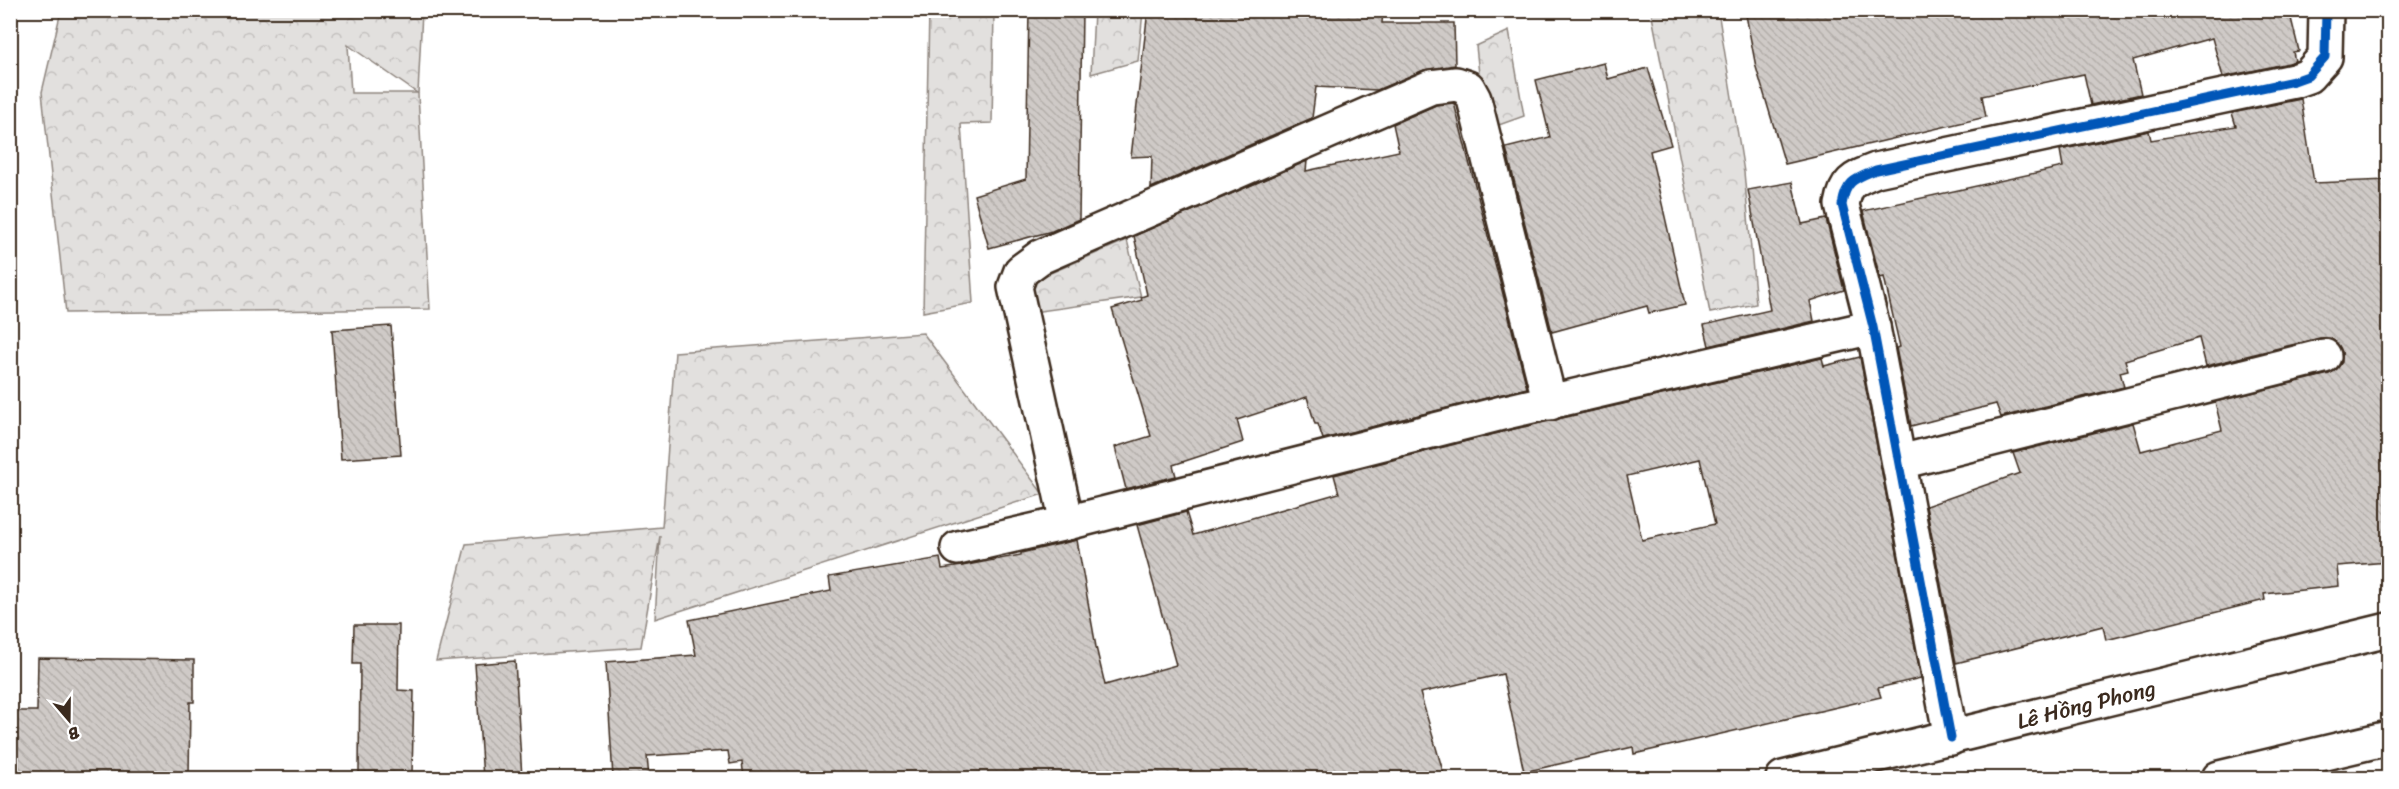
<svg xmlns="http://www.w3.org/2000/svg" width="2399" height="789" viewBox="0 0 2399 789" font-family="Sriracha,sans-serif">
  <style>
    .forest { fill: url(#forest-crowns); stroke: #8e857e; stroke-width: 1.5; fill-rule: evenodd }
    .building { fill: url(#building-back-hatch); stroke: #3b2a1e; stroke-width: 1.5; fill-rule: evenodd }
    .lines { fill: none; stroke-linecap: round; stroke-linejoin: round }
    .minor-casing { stroke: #3b2a1e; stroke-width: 38 }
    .highway-casing { stroke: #3b2a1e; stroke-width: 38 }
    .minor { stroke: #fff; stroke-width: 33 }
    .highway { stroke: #fff; stroke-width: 33 }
    .cycleway-casing { stroke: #fff; stroke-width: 13 }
    .cycleway { stroke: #0057b8; stroke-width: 9 }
    .labels { text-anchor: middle; stroke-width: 5; stroke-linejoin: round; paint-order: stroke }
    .street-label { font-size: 22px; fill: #3b2a1e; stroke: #fff }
  </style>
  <defs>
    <pattern id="forest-crowns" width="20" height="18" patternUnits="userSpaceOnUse" patternTransform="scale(1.5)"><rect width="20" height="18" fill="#e2e0de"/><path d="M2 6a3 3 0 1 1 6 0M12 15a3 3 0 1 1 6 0" fill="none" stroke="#c3c0be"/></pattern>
    <pattern id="building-back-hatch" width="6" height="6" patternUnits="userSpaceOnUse" patternTransform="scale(1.5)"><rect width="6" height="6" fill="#cfcac7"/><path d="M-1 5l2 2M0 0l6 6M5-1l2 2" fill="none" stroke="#b3aeaa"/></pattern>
  </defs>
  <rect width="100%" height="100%" fill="#fff"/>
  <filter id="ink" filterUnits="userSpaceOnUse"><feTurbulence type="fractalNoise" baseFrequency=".0167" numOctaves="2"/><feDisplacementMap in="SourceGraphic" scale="12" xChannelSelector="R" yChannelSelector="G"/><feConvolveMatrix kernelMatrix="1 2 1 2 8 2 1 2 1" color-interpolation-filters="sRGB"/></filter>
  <g filter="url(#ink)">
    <g class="forest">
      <path d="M 61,11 L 422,11 L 418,94 L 430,309 L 66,313 L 42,92 ZM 348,45 L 417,93 L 351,93 Z"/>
      <polygon points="929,11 994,11 992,123 961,124 973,303 923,312"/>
      <polygon points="1094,11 1143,11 1138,61 1091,74"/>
      <polygon points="1651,11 1718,11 1744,172 1756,304 1710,313"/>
      <polygon points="1509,31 1524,116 1485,130 1476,46"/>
      <polygon points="1127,240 1141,297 1026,313 1025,284"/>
      <polygon points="923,333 1043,494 655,619 660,536 641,647 436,661 466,544 662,527 675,352"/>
    </g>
    <g class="building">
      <polygon points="1029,10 1082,10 1079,219 1052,231 989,248 974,195 1026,179"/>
      <polygon points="1148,10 1383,10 1382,23 1454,23 1455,65 1424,70 1377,90 1316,87 1312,118 1151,188 1152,156 1131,157"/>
      <polygon points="1745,10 2289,10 2299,51 2293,52 2295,61 2289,63 2223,77 2212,38 2133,60 2141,94 2091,105 2084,74 1982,96 1986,117 1785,164 1756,67"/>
      <polygon points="1604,63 1608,79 1648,68 1671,145 1650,151 1685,305 1649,313 1647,306 1552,332 1506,148 1550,137 1536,80"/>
      <polygon points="2301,99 2314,183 2388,180 2388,562 2337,566 2339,586 2264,594 2265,600 2106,640 2103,626 1956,663 1926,506 2020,473 2013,453 2133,423 2141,451 2222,430 2215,402 2329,374 2337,369 2342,362 2342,352 2337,343 2330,338 2320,338 2206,366 2199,338 2125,360 2128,370 2120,372 2124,387 2001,417 1996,404 1911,426 1896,348 1900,347 1884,277 1880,278 1863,211 2063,167 2060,150 2149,131 2151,140 2236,126 2232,113"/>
      <polygon points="1454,103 1527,388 1323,439 1318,424 1315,424 1307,397 1237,420 1243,442 1173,465 1176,476 1126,489 1115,447 1151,436 1112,309 1142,300 1141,297 1147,295 1134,236 1307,161 1306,171 1399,151 1393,124 1436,105"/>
      <polygon points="1792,182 1802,224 1826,219 1844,290 1810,301 1814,321 1709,346 1704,325 1770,310 1748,190"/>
      <polygon points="391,326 401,455 341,459 332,330"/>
      <path d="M 1860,357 L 1921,678 L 1878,688 L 1881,697 L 1634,754 L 1633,747 L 1524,772 L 1503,674 L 1420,693 L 1445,778 L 744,778 L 742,762 L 730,764 L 728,751 L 647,756 L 649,778 L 613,778 L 606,662 L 696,655 L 689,620 L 831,591 L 829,577 L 940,558 L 942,569 L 962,566 L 1021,555 L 1021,553 L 1077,540 L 1096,647 L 1105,685 L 1176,665 L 1137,525 L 1186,512 L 1193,535 L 1339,493 L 1334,475 L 1510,430 L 1822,358 L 1824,366 ZM 1700,459 L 1715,524 L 1642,540 L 1627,476 Z"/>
      <polygon points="354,625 399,625 398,690 414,691 412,773 359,772 360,664 353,664"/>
      <polygon points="38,658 194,660 194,702 190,702 189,778 10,778 10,711 37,711"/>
      <polygon points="515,661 522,778 483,778 475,664"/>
    </g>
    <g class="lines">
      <defs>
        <g id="minor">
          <polyline points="1900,462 2324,356"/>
          <polyline points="1067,523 1015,287 1021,271 1040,257 1431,87 1456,84 1468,88 1474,99 1550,403"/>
          <polyline points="958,548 1067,523 1506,412 1873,327"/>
          <path d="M 1951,738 L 1873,327 L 1842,205 C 1846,181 1854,179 1876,170 L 2294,81 L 2308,76 L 2325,57 L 2326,10"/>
        </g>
        <g id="highway">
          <polyline points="1783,778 2388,630"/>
          <polyline points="2219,778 2388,738"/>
        </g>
      </defs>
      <use href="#minor" class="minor-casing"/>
      <use href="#highway" class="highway-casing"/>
      <use href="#minor" class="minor"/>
      <use href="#highway" class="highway"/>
      <defs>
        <path id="cycleway" d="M 1951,738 L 1873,327 L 1842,205 C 1846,181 1854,179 1876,170 L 2294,81 L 2308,76 L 2325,57 L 2326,10"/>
      </defs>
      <use href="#cycleway" class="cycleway-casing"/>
      <use href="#cycleway" class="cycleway"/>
    </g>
  </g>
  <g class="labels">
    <g class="street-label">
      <text transform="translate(2086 704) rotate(-14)" y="8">Lê Hồng Phong</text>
    </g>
  </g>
  <rect width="2399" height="789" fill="none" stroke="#fff" stroke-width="36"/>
  <rect x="18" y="18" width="2363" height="753" fill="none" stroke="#3b2a1e" stroke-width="2" filter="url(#ink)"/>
  <g transform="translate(69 720) rotate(160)" stroke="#ffffff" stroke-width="4.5" paint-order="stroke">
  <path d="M0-4.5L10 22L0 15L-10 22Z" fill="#3b2a1e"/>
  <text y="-9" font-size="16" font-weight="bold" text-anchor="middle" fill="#3b2a1e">B</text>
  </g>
</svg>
